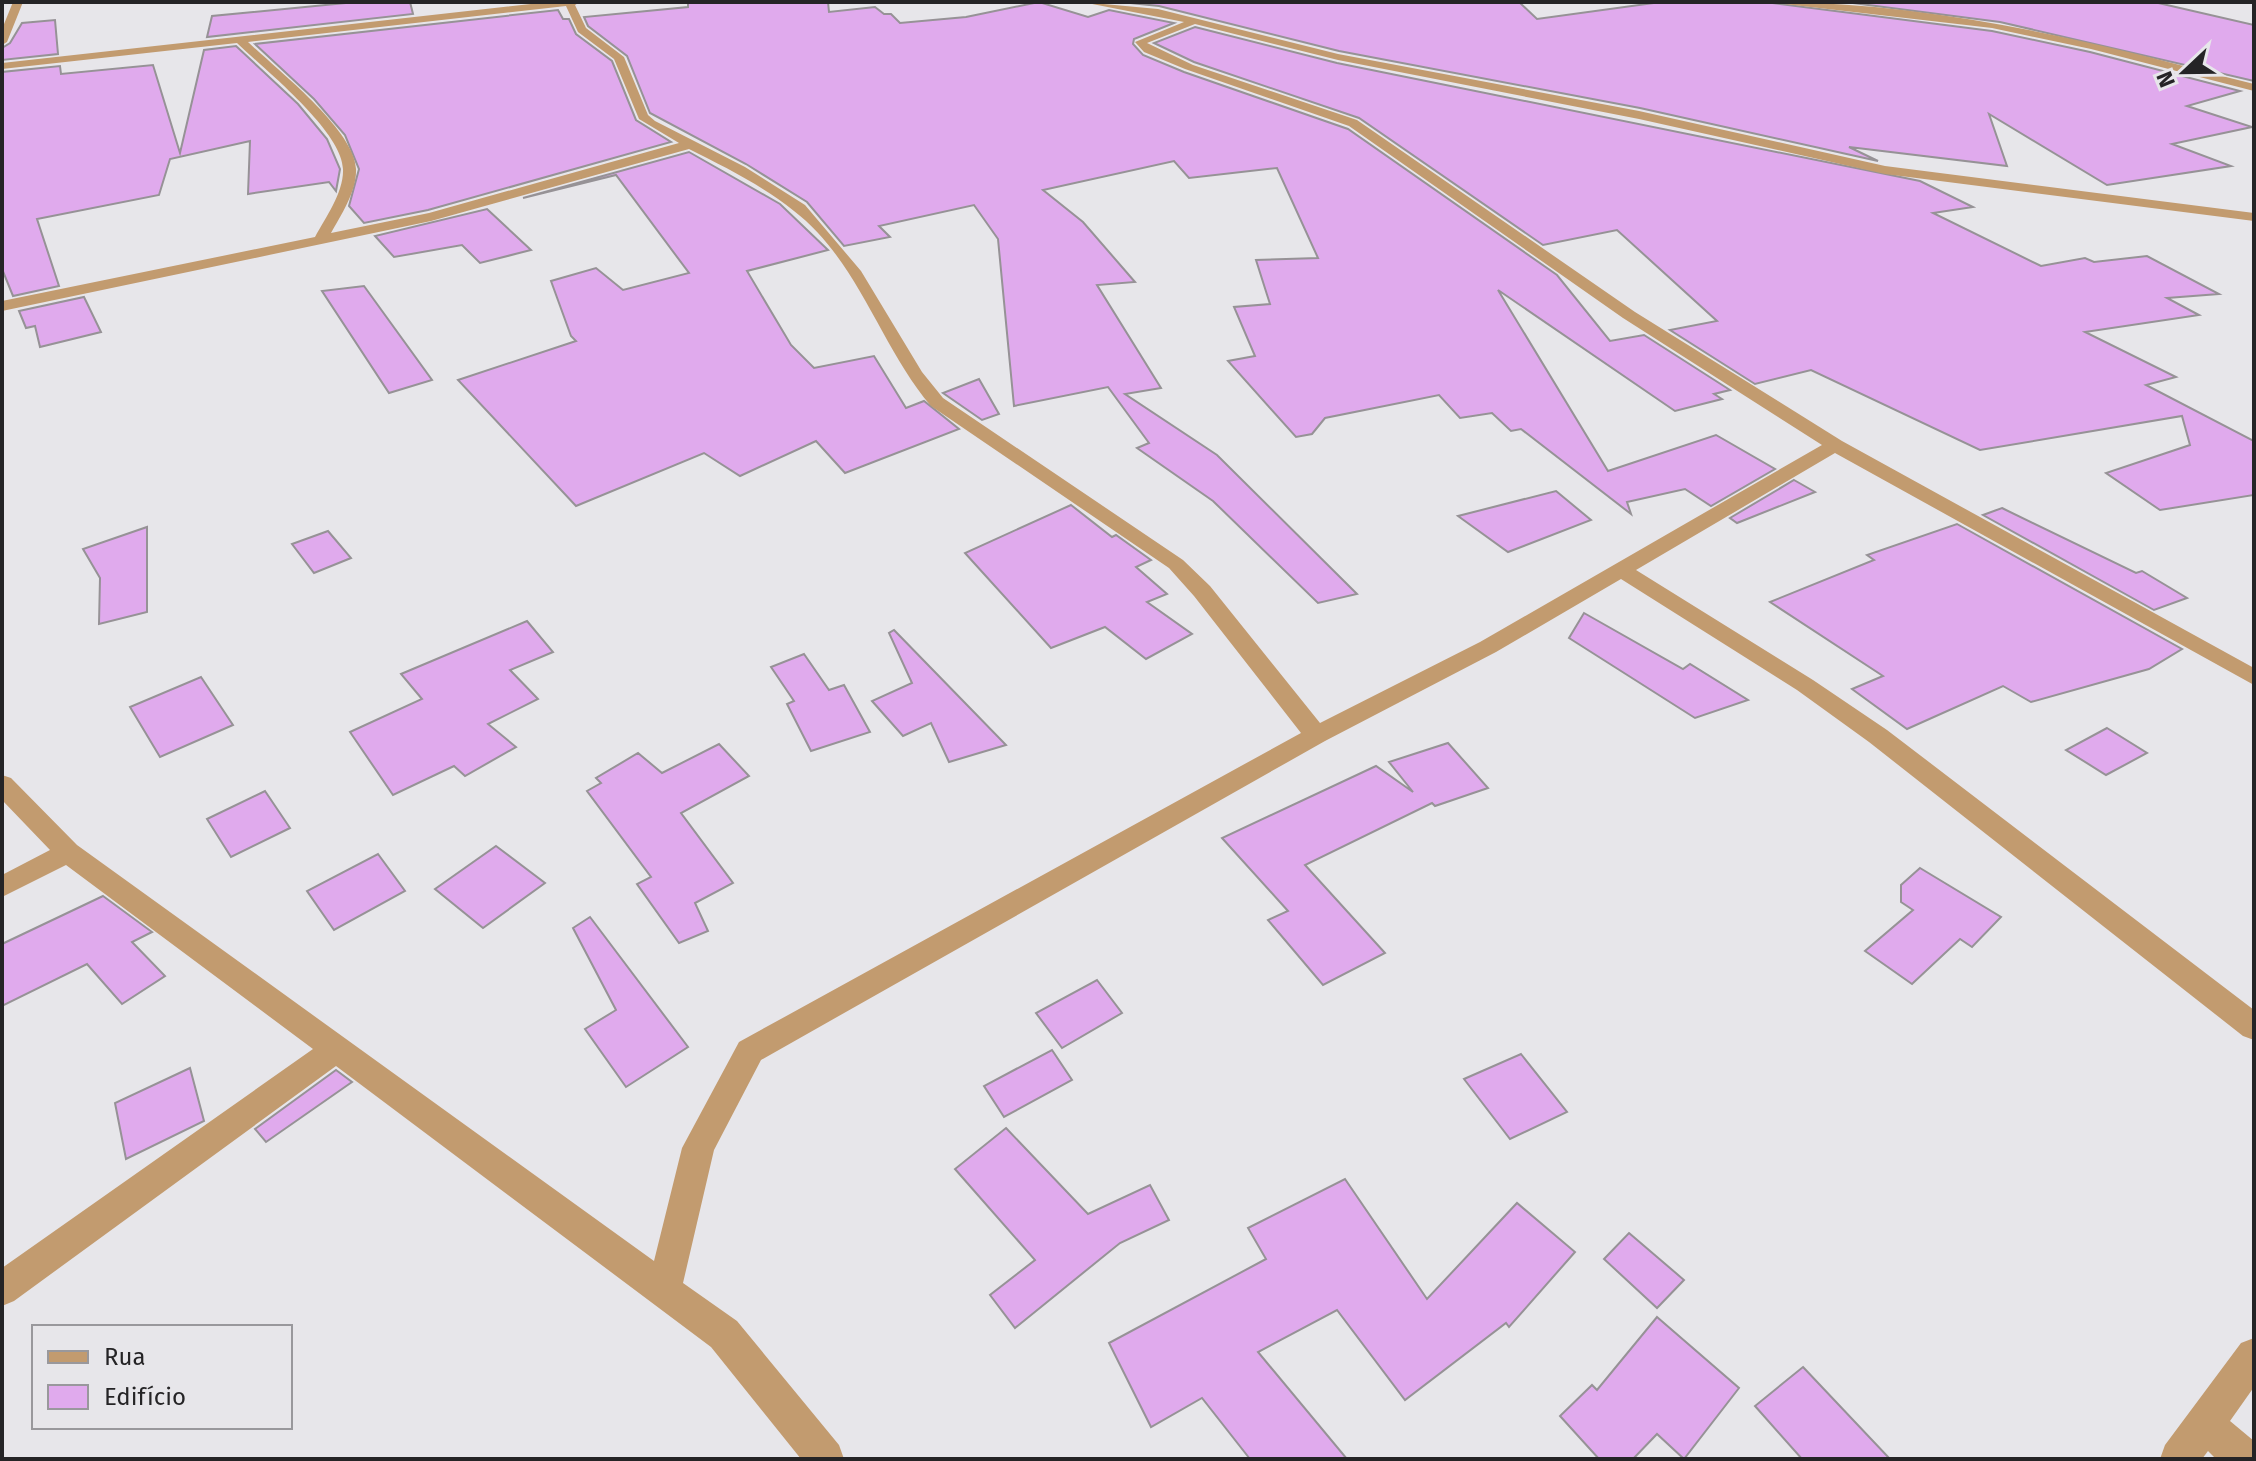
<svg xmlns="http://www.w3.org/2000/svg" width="2256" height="1461" viewBox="0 0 2256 1461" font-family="'Fira Sans',sans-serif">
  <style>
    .building { fill: #e0aaed; stroke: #969296; stroke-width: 2 }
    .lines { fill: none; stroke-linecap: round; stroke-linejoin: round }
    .minor { fill: #c29b6f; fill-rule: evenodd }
  </style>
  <rect width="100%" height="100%" fill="#e7e6ea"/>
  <g class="building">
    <polygon points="356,2 410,2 413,14 207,37 212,16"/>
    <polygon points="688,2 828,2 829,12 875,7 884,14 891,14 900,23 966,17 1039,2 1088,17 1109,10 1174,23 1134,39 1133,44 1143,55 1184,72 1348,129 1557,275 1610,341 1644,335 1730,390 1714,394 1722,399 1675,411 1498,290 1608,471 1716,435 1775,469 1711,506 1685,489 1627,502 1631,514 1521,429 1511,431 1492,413 1460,418 1439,395 1325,418 1312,434 1296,437 1228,361 1255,356 1234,307 1270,304 1256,260 1318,258 1277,168 1189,178 1174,161 1043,190 1083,222 1135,282 1097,285 1161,388 1125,394 1217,455 1357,594 1318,603 1213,501 1137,448 1149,443 1108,387 1014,406 998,239 974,205 879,226 890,237 844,246 807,202 746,164 650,113 627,56 588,26 584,17 688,7"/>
    <polygon points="1135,2 1519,2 1537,19 1661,2 1765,2 1992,31 2090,52 2240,91 2187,106 2252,127 2172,144 2231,166 2107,185 1989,114 2007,166 1849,147 1878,161 1640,108 1339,51 1159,6 1130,3"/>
    <polygon points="1845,2 2154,2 2254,25 2254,81 2000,22"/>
    <polygon points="558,10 563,19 569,19 576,34 612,61 636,120 671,142 428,210 364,223 349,206 359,169 345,135 314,99 255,44"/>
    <polygon points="55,20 58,54 2,60 2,48 10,43 22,23"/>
    <polygon points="1195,27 1337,63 1920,181 1973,207 1933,213 2041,266 2085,258 2094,262 2147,256 2219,294 2167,298 2199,315 2085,332 2176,377 2146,385 2254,441 2254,495 2160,510 2106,473 2190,445 2182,416 1980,450 1811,370 1755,384 1670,330 1717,321 1617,230 1543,245 1359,118 1194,62 1154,43"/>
    <polygon points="236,46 298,104 327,139 340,169 336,191 329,182 248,194 250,141 170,159 159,195 37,219 59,286 13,296 2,269 2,72 60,66 61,74 153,65 180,153 204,50"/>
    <polygon points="689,152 780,204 828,250 747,271 791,345 814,368 874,356 906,408 924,401 959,429 845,473 816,441 740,476 704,453 576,506 458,380 576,341 571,336 551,281 596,268 623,290 689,273 616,175 523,198"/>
    <polygon points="487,209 531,250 480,263 462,245 394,257 375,236"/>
    <polygon points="364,286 432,380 389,393 322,291"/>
    <polygon points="84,297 101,332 40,347 35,326 26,328 19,311"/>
    <polygon points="979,379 999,414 982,420 943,393"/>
    <polygon points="1794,480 1815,492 1737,523 1730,518"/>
    <polygon points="1556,491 1591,520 1508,552 1458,516"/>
    <polygon points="1071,505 1112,537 1116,535 1151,560 1136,567 1167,594 1147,602 1192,634 1146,659 1105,627 1051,648 965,553"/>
    <polygon points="2002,508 2136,573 2142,571 2187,598 2154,610 1983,515"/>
    <polygon points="1957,524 2182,649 2149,669 2031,702 2003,686 1907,729 1852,689 1883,676 1770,602 1874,560 1867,555"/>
    <polygon points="147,527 147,612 99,624 100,578 83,549"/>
    <polygon points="328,531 351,558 314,573 292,544"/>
    <polygon points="1584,613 1683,669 1690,664 1748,700 1695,718 1569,638"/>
    <polygon points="527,621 553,652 510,670 538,699 488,724 516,747 465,776 454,766 393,795 350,732 422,699 401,674"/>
    <polygon points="894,630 968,706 1006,745 949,762 931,723 903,736 872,701 912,683 889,633"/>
    <polygon points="804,654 829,690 844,685 870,732 811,751 787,704 794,701 771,667"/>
    <polygon points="201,677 233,725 160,757 130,707"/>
    <polygon points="2107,728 2147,753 2106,775 2066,750"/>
    <polygon points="1448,743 1488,788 1435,806 1432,803 1305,865 1385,953 1323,985 1268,920 1288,911 1222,838 1376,766 1413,792 1389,762"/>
    <polygon points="719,744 749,776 681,813 733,883 695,903 708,931 679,943 637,884 651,877 587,791 601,783 596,778 638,753 662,773"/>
    <polygon points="265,791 290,828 231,857 207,819"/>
    <polygon points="496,846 545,883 483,928 435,889"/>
    <polygon points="378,854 405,891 334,930 307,891"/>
    <polygon points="1920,868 2001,917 1972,947 1960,939 1912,984 1865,951 1913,910 1901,902 1901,885"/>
    <polygon points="103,896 152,932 132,942 165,976 122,1004 87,964 2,1006 2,944"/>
    <polygon points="590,917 688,1047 626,1087 585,1029 616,1010 573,928"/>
    <polygon points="1097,980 1122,1013 1062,1048 1036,1013"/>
    <polygon points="1052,1050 1072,1080 1004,1117 984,1086"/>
    <polygon points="1521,1054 1567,1112 1510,1139 1464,1079"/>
    <polygon points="190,1068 204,1121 126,1159 115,1103"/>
    <polygon points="336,1070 352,1082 266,1142 255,1129"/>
    <polygon points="1006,1128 1088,1214 1150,1185 1169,1220 1120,1243 1015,1328 990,1295 1035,1260 955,1169"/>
    <polygon points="1345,1179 1427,1299 1517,1203 1575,1252 1509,1327 1506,1323 1405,1400 1337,1310 1258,1352 1347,1459 1250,1459 1202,1398 1151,1427 1109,1343 1266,1259 1248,1228"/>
    <polygon points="1629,1233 1684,1280 1657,1308 1604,1259"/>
    <polygon points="1657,1317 1739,1388 1684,1459 1657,1434 1633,1459 1599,1459 1560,1416 1592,1385 1597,1390"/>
    <polygon points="1803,1367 1890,1459 1802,1459 1755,1406"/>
  </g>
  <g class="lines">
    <g class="minor">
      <polygon points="13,2 23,2 7,42 2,45 2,29"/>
      <path d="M 549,2 L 580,2 L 575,5 L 586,28 L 624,57 L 648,115 L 655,121 L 745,167 L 805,205 L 861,271 L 922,372 L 943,398 L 1183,560 L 1210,586 L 1320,723 L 1480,642 L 1822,445 L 1623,318 L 1349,126 L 1185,69 L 1144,52 L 1135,42 L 1184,22 L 1082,2 L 1158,9 L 1338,54 L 1639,111 L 1885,166 L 2254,213 L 2254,221 L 1885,174 L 1639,119 L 1338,60 L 1195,24 L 1147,43 L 1193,65 L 1357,120 L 1635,312 L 1842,441 L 2254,668 L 2254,685 L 1835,453 L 1636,570 L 1813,680 L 1887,730 L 2254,1010 L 2254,1040 L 2243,1036 L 1869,742 L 1797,690 L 1621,579 L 1496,652 L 1325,741 L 761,1060 L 714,1150 L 683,1283 L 737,1321 L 839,1445 L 844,1459 L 801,1459 L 711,1347 L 336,1066 L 14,1301 L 2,1306 L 2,1268 L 313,1049 L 66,865 L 2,897 L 2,875 L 50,850 L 2,800 L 2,775 L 11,778 L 77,845 L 654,1261 L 682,1148 L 739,1042 L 1301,733 L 1194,596 L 1169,568 L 931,406 C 880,346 858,260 794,211 C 763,186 725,167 689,149 L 431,221 L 2,311 L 2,301 L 315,237 C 326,217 344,192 343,169 C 342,131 264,69 237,43 L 2,69 L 2,63 ZM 566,6 L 578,32 L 614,59 L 639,119 L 679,143 L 429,213 L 331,233 C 341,215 357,191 356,169 C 355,130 276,69 248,42 Z"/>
      <path d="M 1768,2 C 1924,2 2076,37 2226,77 L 2254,84 L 2254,91 L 2091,49 L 1992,28 Z"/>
      <polygon points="2254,1338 2254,1387 2230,1421 2254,1441 2254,1459 2216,1459 2208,1451 2202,1459 2160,1459 2165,1445 2241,1343"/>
    </g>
  </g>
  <rect width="2256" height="1461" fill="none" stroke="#252426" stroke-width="8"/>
  <rect x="32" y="1325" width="260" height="104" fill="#e7e6ea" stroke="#99989c" stroke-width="2"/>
  <rect x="48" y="1351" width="40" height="12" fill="#c29b6f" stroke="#99989c" stroke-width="2"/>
  <text x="104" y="1365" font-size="24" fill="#252426">Rua</text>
  <rect x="48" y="1385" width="40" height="24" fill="#e0aaed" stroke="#99989c" stroke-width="2"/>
  <text x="104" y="1405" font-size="24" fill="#252426">Edifício</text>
  <g transform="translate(2184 72) rotate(248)" stroke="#e7e6ea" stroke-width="6" paint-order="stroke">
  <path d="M0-6L14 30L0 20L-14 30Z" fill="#252426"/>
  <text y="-12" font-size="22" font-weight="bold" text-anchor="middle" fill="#252426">N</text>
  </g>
</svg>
